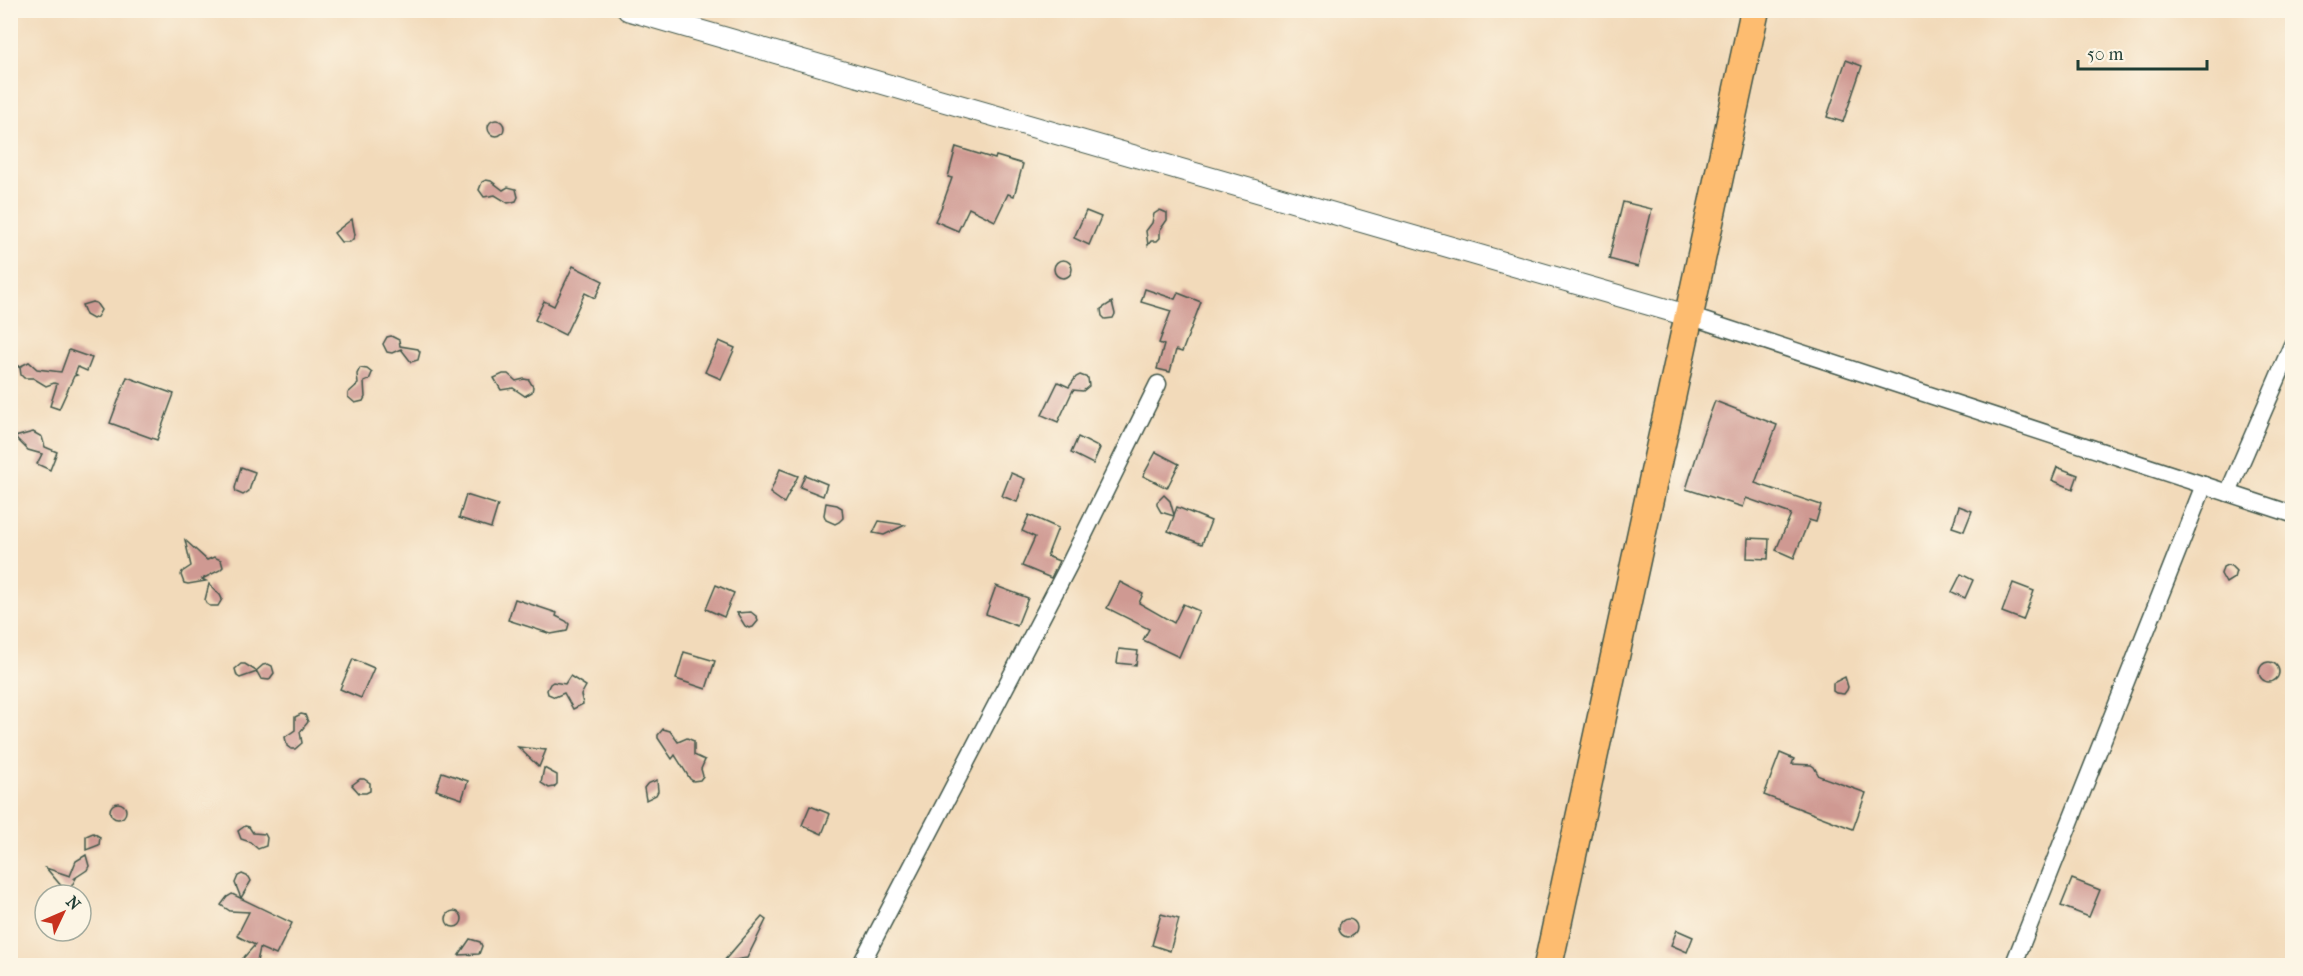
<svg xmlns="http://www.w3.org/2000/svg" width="2303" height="976" viewBox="0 0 2303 976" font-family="'IM FELL French Canon',serif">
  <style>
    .building { fill: #cf9992 }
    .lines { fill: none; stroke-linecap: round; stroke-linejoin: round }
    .minor-casing { stroke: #3f5548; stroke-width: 19 }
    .tertiary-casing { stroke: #3f5548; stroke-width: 23 }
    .trunk-casing { stroke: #3f5548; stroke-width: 31 }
    .minor { stroke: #fff; stroke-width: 16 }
    .tertiary { stroke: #fff; stroke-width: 21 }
    .trunk { stroke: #fdbc70; stroke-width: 28 }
  </style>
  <rect width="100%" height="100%" fill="#fcf5e5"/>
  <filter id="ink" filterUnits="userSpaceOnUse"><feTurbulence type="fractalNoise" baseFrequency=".0167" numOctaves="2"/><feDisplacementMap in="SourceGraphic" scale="12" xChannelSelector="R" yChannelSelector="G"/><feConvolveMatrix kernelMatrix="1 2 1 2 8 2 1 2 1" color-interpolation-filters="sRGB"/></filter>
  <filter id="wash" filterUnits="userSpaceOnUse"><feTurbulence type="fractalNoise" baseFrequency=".008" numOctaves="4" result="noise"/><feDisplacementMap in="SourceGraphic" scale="24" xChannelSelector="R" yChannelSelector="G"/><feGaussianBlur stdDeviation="1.35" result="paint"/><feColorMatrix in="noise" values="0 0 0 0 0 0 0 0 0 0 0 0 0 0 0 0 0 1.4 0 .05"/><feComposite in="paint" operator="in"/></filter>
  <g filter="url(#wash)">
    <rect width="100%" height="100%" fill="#f2daba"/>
    <g id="blocks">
      <g class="building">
        <polygon points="1846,60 1862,66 1843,122 1827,117"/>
        <circle cx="496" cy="128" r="8"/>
        <polygon points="956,147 995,159 996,156 1023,164 1014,196 1008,194 995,221 969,208 958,231 935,221 942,206 952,178 948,177"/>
        <polygon points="486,180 491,181 503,190 508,187 516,189 518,197 516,201 508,203 495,195 484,197 479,190 482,182"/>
        <polygon points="1623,202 1652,209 1638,267 1609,259"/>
        <polygon points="1160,210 1167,213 1167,220 1160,230 1160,238 1157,241 1151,241 1148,245 1146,231 1152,223 1154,214"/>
        <polygon points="1086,211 1101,217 1089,245 1074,238"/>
        <polygon points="352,219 355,235 353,239 350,242 341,242 334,233"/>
        <circle cx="1063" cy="269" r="9"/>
        <polygon points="573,266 603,281 595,298 585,293 565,335 535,320 544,301 554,306"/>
        <polygon points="1145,289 1175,299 1178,293 1201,302 1182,352 1176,350 1170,372 1157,369 1164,345 1159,343 1171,311 1141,302"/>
        <polygon points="92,302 96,303 101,310 97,317 93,319 86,315 82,305"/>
        <polygon points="1112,302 1115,314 1113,318 1105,319 1102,316 1101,309"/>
        <polygon points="391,336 399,340 400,346 418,349 420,352 418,360 411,362 401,349 392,353 387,352 383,344 387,337"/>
        <polygon points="719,341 735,348 721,379 705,372"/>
        <polygon points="69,350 92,358 87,371 78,367 75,374 77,375 74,376 59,409 50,406 57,384 54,383 46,386 33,378 24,378 21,375 20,368 17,366 21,366 29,362 37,369 61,372"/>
        <polygon points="360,368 367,369 372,373 369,380 364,382 365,397 363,401 355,403 348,397 348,393 358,384 357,374"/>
        <polygon points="503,374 508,374 516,381 524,379 529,380 533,387 532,392 525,396 513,388 501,390 494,378"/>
        <polygon points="1080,375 1088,378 1089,386 1083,391 1073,390 1058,422 1042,415 1058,382 1069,387 1076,377"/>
        <polygon points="127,377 174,394 157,440 110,423"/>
        <polygon points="1715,401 1777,425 1755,483 1821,505 1816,522 1809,520 1794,558 1776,550 1791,514 1746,498 1743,507 1686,489 1702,439 1701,438"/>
        <polygon points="33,432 42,437 45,447 57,452 50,470 37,464 42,454 28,450 15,437"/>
        <polygon points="1078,437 1100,448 1093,464 1071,453"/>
        <polygon points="1156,452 1179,464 1167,488 1143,476"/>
        <polygon points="241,467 255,472 249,491 243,495 236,492 235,488"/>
        <polygon points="2057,467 2078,475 2073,489 2052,480"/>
        <polygon points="780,469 798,476 784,503 770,493"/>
        <polygon points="1011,473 1025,479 1017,502 1002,496"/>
        <polygon points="805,475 827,484 823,496 800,487"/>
        <polygon points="466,495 498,505 491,528 459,518"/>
        <polygon points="1164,495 1170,501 1174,515 1177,507 1211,521 1202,544 1168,531 1174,516 1161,512 1157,505 1157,502"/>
        <polygon points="826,503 837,505 842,508 843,518 839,522 835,524 826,520 824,515"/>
        <polygon points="1959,506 1972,511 1964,531 1952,527"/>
        <polygon points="1029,515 1058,528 1047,556 1059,561 1051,578 1022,566 1035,537 1022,531"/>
        <polygon points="879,521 905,525 884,535 873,533"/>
        <polygon points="1748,538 1769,539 1768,559 1747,558"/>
        <polygon points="185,540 207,560 214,557 221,560 223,567 220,570 202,579 206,581 188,584 184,583 181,575 182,572 191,566"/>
        <polygon points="2227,565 2231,566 2236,571 2234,578 2226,583 2221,574 2223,567"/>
        <polygon points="1961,574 1973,580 1965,598 1952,592"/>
        <polygon points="1120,582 1143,594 1139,603 1174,623 1183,604 1199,611 1179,657 1143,640 1149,629 1107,608"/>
        <polygon points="2013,583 2034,591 2023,620 2002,612"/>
        <polygon points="209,584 220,595 222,599 218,606 210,606 207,604 205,600"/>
        <polygon points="716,585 734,593 724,617 706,609"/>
        <polygon points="996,586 1028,598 1017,626 986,614"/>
        <polygon points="515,599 557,613 556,616 566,621 569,624 567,631 551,634 508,620"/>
        <polygon points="751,612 757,617 758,621 753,627 749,628 745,626 737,613"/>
        <polygon points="1119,649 1138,651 1136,665 1117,663"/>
        <polygon points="684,652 715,661 706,689 676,679"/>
        <polygon points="353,659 374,668 361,698 340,689"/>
        <circle cx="2269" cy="672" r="10"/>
        <polygon points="241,664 245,664 256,671 263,665 268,664 272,666 274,673 269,680 261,679 257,672 240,678 237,676 235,669"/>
        <polygon points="570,676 586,686 581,695 583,704 573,709 564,693 555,697 548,694 547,690 550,684 553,682 565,684"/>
        <polygon points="1845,677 1848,687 1847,690 1844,694 1836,693 1833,691 1833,683"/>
        <polygon points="301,714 305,715 308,722 300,732 302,743 295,749 291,749 287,746 285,737 295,730 295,717"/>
        <polygon points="663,729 670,731 678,742 687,738 694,741 694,755 705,760 701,769 703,776 700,780 693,781 690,779 675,755 672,759 658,738 658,735"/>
        <polygon points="518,747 546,750 539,767"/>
        <polygon points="1780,753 1794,759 1792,764 1811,765 1814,767 1819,776 1866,793 1853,829 1764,795"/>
        <polygon points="544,768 557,775 557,784 554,787 549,788 541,783"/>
        <polygon points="442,772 468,781 462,799 436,790"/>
        <polygon points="360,779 364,779 370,783 370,791 366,793 359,793 352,785"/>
        <polygon points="657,780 658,791 656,795 646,800 644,788 647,784"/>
        <circle cx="118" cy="811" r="8"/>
        <polygon points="810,806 830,814 822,834 802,825"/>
        <polygon points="245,826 249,827 253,833 265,834 267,838 266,846 258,849 250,842 241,839 238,831"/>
        <polygon points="93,833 100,837 99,845 86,850 86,836"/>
        <polygon points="86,855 89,866 87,870 75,878 76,878 70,889 63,888 46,868 70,876 76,861"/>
        <polygon points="242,874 249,877 251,881 241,898 235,883 238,876"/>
        <polygon points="2072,879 2100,890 2089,917 2061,906"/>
        <polygon points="232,894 292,923 276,955 260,948 256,966 236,966 255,945 237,936 249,912 230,911 221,905 227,897"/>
        <circle cx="454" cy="919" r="8"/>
        <polygon points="1161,914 1179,919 1170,951 1152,945"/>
        <polygon points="762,917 766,920 747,958 723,962"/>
        <circle cx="1348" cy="928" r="9"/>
        <polygon points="1677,930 1693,937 1687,952 1671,945"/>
        <polygon points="470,939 480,942 482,946 479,954 459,955"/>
      </g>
    </g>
  </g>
  <g filter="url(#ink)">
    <use href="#blocks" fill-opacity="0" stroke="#3f5548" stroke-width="1.5"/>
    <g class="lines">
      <defs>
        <g id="minor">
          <polyline points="1689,316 2292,514"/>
          <polyline points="2228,493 2292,345"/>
          <polyline points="860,966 1069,565 1158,384"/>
          <polyline points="2013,966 2204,485"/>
        </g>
        <polyline id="tertiary" points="628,10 1689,316"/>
        <polyline id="trunk" points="1548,966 1755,10"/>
      </defs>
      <use href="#minor" class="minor-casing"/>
      <use href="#tertiary" class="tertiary-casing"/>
      <use href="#trunk" class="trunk-casing"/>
      <use href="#minor" class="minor"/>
      <use href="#tertiary" class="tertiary"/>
      <use href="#trunk" class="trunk"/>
    </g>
  </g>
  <rect width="2303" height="976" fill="none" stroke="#fcf5e5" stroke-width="36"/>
  <g transform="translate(63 913) rotate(46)"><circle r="28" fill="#fcf5e5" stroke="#a4ab9e" stroke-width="1.5"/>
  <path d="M0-4.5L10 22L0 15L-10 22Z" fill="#c8321e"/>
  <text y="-9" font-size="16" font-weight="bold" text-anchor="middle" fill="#1f3d34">N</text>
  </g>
  <path d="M2078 60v9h129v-9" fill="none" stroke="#1f3d34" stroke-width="3"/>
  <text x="2087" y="60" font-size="18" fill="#1f3d34" stroke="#fcf5e5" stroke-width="4.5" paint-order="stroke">50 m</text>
</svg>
